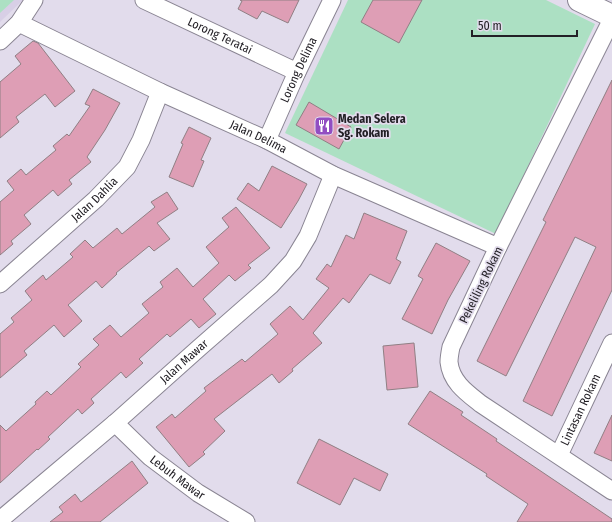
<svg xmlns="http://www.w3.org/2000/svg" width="612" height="522" viewBox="0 0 612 522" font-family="'Fira Sans Condensed',sans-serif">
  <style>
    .built { fill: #d8cfe6 }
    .green { fill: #ace0c3 }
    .building { fill: #de9eb5; stroke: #907f84 }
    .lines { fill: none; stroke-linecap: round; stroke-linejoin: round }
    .street-casing { stroke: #8a8593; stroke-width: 19 }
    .secondary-casing { stroke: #8a8593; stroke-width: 24 }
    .street { stroke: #fff; stroke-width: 17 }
    .secondary { stroke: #fff; stroke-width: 22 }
    .labels { text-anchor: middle; stroke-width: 3.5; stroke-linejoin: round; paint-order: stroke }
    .street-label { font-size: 12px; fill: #232026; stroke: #e2dcec }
    .poi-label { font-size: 12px; font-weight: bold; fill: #232026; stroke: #e2dcec; text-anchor: start }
  </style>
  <rect width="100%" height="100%" fill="#e2dcec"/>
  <polygon class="built" points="0,0 23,0 0,22"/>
  <g class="green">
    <polygon points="0,0 14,0 0,13"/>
    <polygon points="348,0 546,0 595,24 496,234 285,133"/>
  </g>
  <g class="building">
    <polygon points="240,0 299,0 288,23 262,11 257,19 238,9 242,1"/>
    <polygon points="373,0 422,0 399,43 361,22"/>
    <polygon points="33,41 38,43 75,91 55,107 45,94 16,117 19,122 0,138 0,82 21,64 15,56"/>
    <polygon points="612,80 612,290 552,416 523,401 596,247 575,237 506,376 477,361 546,222 543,220"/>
    <polygon points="93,89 120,103 105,130 87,157 91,162 69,180 72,184 58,196 53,190 24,215 31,224 11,241 13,244 0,255 0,202 14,190 7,181 21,169 26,175 56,150 53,146 67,134 69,136 90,106 85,104"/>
    <polygon points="309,102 351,127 339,149 296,125"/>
    <polygon points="189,127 211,138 201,160 204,161 193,187 169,177 183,144 181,143"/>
    <polygon points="272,166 307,184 298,201 281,228 237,199 248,183 259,191"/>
    <polygon points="167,192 178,209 157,223 170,239 154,251 149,246 116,273 117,274 102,288 96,281 68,305 82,321 64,337 54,325 24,351 27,355 0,378 0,334 14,322 11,318 32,300 25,291 43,275 46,280 73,257 70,254 85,240 93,248 117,228 122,234 155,207 151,202"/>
    <polygon points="236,207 270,248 248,265 251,268 235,281 229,275 203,299 216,314 199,328 191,319 170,337 167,334 139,359 143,363 126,378 121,372 91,399 94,403 82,414 78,409 48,437 50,439 38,450 37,449 0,483 0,425 6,431 36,404 35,402 47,391 51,395 81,367 78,364 99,345 93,339 110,325 121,337 149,313 142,304 163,287 160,282 177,268 193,287 219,263 206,247 229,227 222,218"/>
    <polygon points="364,213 407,231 396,259 401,262 390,284 370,274 349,303 343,298 313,333 322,343 292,369 293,371 279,383 272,374 214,419 225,431 203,452 205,454 189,467 156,427 172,414 175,418 206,391 204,388 242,359 245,362 278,334 270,324 290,306 303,320 329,288 316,279 327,264 331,267 346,235 354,239"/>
    <polygon points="436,243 470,261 448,300 432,334 402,319 423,279 418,276"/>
    <polygon points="414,343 418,387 387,390 383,346"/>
    <polygon points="430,391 463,412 461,415 497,439 496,441 612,519 612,522 517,522 528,504 486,476 487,474 408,424"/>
    <polygon points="612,415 612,461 594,453"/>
    <polygon points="319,439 388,474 380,491 354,478 340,505 297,483"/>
    <polygon points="132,461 148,483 100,522 50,522 63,512 59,507 75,494 81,502"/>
  </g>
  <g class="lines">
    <defs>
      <g id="street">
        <path id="s1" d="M 144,0 L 297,72"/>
        <path d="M 612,19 L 498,247 L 451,347 C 450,352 449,357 449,362 C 451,382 467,393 481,404 L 612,491"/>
        <path id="s2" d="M 19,23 L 160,92 L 267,140 L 333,175 L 498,247"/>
        <polyline points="0,41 19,23 34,0"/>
        <path id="s3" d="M 267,140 L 297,72 L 332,0"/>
        <path id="s4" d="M 0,284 L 96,199 L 127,167 L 141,140 L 160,92"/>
        <path id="s5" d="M 115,423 L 150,457 L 198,493 L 246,522"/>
        <path id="s6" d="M 559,455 L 612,343"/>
        <path id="s7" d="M 0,520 L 115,423 L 199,348 L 271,285 L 293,261 L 308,236 L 333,175"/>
      </g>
      <polyline id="secondary" points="579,0 612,16"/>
    </defs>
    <use href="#street" class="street-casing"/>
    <use href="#secondary" class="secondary-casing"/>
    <use href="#street" class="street"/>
    <use href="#secondary" class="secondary"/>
  </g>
  <defs>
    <symbol id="restaurant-square" viewBox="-11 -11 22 22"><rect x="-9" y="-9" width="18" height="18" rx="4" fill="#924ec2" stroke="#e2dcec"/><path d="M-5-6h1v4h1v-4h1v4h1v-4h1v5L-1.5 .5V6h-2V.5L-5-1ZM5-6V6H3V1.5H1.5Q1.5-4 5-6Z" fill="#fff"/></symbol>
  </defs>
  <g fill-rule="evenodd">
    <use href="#restaurant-square" x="313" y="115" width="22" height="22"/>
  </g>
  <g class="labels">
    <g class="street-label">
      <text dy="4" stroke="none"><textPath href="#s1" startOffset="84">Lorong Teratai</textPath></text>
      <text dy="4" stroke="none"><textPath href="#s3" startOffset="77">Lorong Delima</textPath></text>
      <text dy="4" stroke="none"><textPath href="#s2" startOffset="265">Jalan Delima</textPath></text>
      <text dy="4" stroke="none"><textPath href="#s4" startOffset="127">Jalan Dahlia</textPath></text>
      <text transform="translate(481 285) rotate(-64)" y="4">Pekeliling Rokam</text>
      <text dy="4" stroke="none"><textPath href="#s7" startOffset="243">Jalan Mawar</textPath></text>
      <text dy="4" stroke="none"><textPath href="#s6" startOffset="50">Lintasan Rokam</textPath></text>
      <text dy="4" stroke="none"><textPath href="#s5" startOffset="83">Lebuh Mawar</textPath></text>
    </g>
    <g class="poi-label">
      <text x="338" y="123">Medan Selera<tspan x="338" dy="14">Sg. Rokam</tspan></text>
    </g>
  </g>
  <path d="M472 30v6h105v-6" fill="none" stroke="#232026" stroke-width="2"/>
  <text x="478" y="30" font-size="12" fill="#232026" stroke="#e2dcec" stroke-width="3" paint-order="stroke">50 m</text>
</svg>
